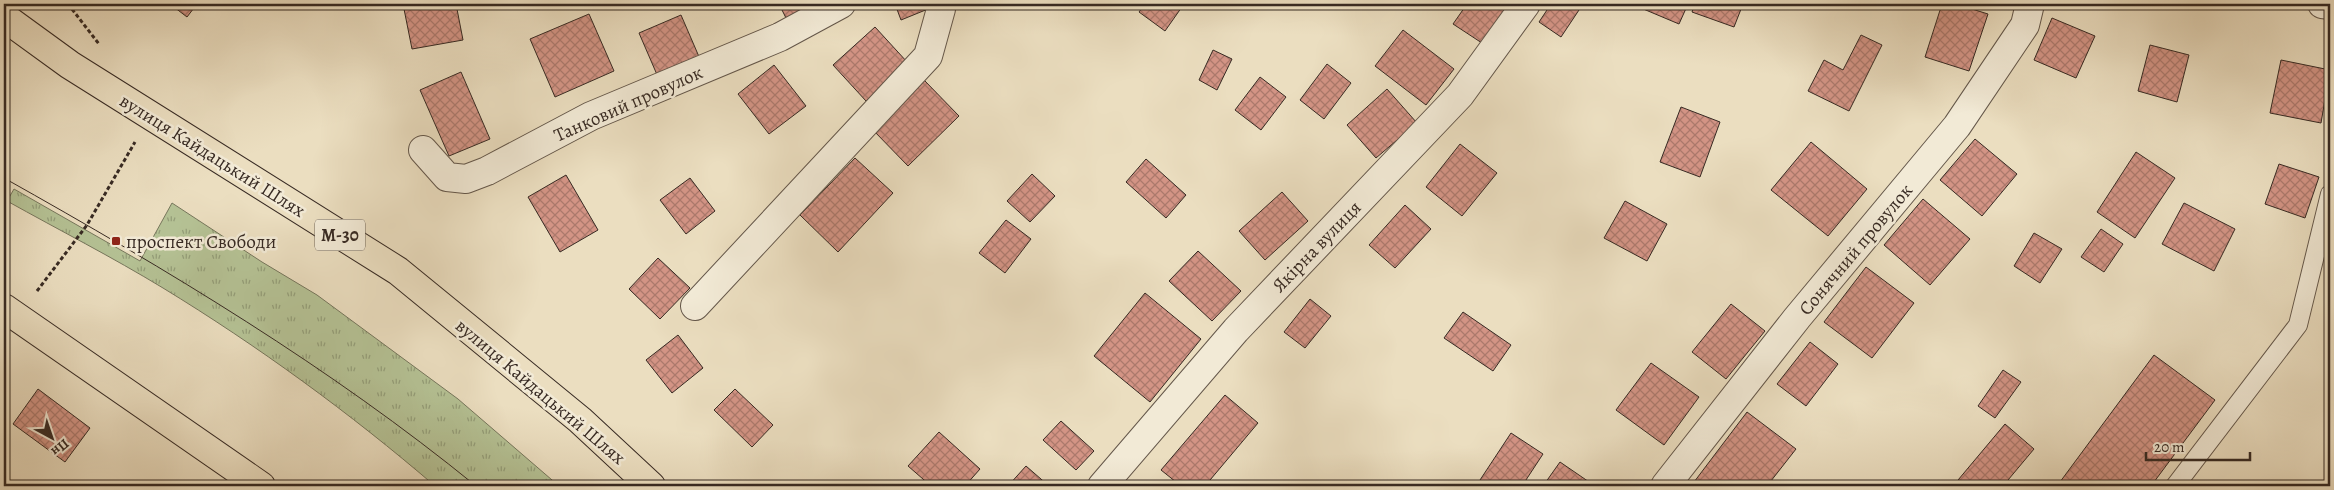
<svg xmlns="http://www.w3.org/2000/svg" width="2334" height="490" viewBox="0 0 2334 490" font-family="Alegreya,serif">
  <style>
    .grass { fill: url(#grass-tufts); stroke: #76765c }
    .building { fill: url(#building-cross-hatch); stroke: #372a23 }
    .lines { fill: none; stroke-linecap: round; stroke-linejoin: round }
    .lane-casing { stroke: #64574a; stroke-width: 20 }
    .street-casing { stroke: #64574a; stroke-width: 30 }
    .highway-casing { stroke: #372a23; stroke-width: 30 }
    .path { stroke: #372a23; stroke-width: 3; stroke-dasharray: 4 2.5; stroke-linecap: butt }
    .lane { stroke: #f2ead6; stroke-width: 18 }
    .street { stroke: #f2ead6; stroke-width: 28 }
    .highway { stroke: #ebdec0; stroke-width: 28 }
    .tram { stroke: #372a23; stroke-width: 1 }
    .poi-dot { fill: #8f2418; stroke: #f2ead6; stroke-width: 2 }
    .labels { text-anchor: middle; stroke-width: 5; stroke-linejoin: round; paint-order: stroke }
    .shield { fill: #f2ead6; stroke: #6f6459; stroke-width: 1 }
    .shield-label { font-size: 18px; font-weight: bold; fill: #372a23 }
    .street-label { font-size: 19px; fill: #372a23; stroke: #f2ead6 }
    .poi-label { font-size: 19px; fill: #372a23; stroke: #f2ead6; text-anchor: start }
  </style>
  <defs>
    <pattern id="grass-tufts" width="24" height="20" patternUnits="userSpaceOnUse" patternTransform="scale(1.25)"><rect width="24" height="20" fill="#b5c295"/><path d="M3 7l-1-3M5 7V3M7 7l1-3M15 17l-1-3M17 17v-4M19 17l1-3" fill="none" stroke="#949e79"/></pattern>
    <pattern id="building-cross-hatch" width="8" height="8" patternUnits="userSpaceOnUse" patternTransform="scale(1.25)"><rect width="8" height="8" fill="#d39485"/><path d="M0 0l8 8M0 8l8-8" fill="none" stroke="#ac796c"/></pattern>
  </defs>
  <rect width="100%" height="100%" fill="#ebdec0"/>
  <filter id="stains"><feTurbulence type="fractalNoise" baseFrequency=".004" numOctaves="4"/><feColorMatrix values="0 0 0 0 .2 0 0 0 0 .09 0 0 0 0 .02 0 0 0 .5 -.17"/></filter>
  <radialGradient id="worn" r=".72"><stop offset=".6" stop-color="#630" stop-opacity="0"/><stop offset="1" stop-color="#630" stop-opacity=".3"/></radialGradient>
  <path class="grass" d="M 14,189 L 140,261 L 172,203 L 262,262 L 317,295 L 458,399 L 559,486 L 435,486 C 350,413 258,346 163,288 C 112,257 59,230 7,201 Z"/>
  <g class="building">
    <polygon points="170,4 197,4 187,17"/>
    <polygon points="403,4 456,4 463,40 412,49"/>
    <polygon points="779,4 815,4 786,18"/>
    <polygon points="895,4 926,4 928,9 901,20"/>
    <polygon points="1145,4 1184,4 1165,31 1139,12"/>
    <polygon points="1467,4 1512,4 1485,45 1453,24"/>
    <polygon points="1551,4 1583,4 1561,37 1539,22"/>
    <polygon points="1643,4 1688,4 1679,24 1641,8"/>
    <polygon points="1695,4 1743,4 1734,27 1692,12"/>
    <polygon points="1942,4 1956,4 1988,14 1969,71 1925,57"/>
    <polygon points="589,14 614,71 555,97 530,39"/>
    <polygon points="681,15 700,59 658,77 639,33"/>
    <polygon points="2052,18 2095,36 2076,78 2034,60"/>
    <polygon points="875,27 908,63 866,101 833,65"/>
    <polygon points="1403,30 1454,69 1426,105 1375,66"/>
    <polygon points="1861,35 1882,45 1849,111 1808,91 1824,60 1843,70"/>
    <polygon points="2150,45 2189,55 2177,102 2138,91"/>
    <polygon points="1213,50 1232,59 1217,90 1199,80"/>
    <polygon points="2281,60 2330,70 2321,123 2270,113"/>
    <polygon points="1327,64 1351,83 1324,119 1300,100"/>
    <polygon points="774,65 806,106 769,134 738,94"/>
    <polygon points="461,72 490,139 449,156 420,90"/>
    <polygon points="1260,77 1286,97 1261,130 1235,110"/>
    <polygon points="924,80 959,116 908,166 873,130"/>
    <polygon points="1387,89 1417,123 1376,158 1347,125"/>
    <polygon points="1681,107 1720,122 1700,177 1660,162"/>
    <polygon points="1975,139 2017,174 1982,216 1940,180"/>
    <polygon points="1811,142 1867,189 1828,236 1771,190"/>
    <polygon points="1460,144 1497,173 1462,216 1426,187"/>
    <polygon points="2136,152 2175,178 2135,238 2097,212"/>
    <polygon points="855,158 893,193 838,252 800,215"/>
    <polygon points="1146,159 1186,195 1166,218 1126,182"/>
    <polygon points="2279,164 2319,177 2305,218 2265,204"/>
    <polygon points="1032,174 1055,196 1030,222 1007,201"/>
    <polygon points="566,175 598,230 560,252 528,197"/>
    <polygon points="690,178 715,211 686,234 660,200"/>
    <polygon points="1282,192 1308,221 1265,260 1239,231"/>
    <polygon points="1923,199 1970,239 1930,285 1884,245"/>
    <polygon points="1625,201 1667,224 1647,261 1604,238"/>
    <polygon points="2184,203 2235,229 2214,271 2162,244"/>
    <polygon points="1405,205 1431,229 1395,268 1369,245"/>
    <polygon points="1006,220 1031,239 1005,273 979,253"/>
    <polygon points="2101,229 2123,244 2104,272 2081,257"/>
    <polygon points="2034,233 2062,249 2040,283 2014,266"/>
    <polygon points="1198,251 1241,291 1212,321 1169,281"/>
    <polygon points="658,258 690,288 660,319 629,289"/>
    <polygon points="1866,267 1914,303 1872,358 1824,322"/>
    <polygon points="1145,293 1201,339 1150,402 1094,356"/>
    <polygon points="1310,299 1331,316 1305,348 1284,332"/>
    <polygon points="1731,304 1765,331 1726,379 1692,352"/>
    <polygon points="1463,312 1511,345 1493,371 1444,338"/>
    <polygon points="678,335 703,368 672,393 646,360"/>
    <polygon points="1810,342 1838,364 1806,406 1777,384"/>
    <polygon points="2154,355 2215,400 2151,486 2057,486"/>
    <polygon points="1651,363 1699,397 1664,445 1616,410"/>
    <polygon points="2003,370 2021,382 1995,418 1978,406"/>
    <polygon points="38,389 90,428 65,462 13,424"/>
    <polygon points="735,389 773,425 752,447 714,410"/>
    <polygon points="1225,395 1258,423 1205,486 1181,486 1161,470"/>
    <polygon points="1747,412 1796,449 1767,486 1691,486"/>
    <polygon points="1061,421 1094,451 1076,470 1043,440"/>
    <polygon points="2005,424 2034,449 2003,486 1953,486"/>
    <polygon points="939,432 980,469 965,486 931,486 908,466"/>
    <polygon points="1511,433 1543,454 1522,486 1489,486 1480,480"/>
    <polygon points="1560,462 1595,486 1543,486"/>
    <polygon points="1026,466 1049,486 1008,486"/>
  </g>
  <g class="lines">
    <defs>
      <polyline id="lane" points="2175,486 2298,325 2330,194"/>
      <g id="street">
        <polyline points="2322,4 2330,5"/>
        <polyline points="423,150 447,177 466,179 487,171 591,116 780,37 841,4"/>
        <polyline points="695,306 928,56 941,9 940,4"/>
        <polyline points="1102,486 1236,330 1460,95 1526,4"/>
        <polyline points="1665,486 1797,318 1957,126 2025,25 2030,4"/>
      </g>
      <g id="highway">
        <polyline points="4,17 70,65 398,271 580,420 651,486"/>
        <polyline points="4,308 261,486"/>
      </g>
    </defs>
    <use href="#lane" class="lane-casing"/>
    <use href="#street" class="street-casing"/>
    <use href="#highway" class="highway-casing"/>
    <g class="path">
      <polyline points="68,4 99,44"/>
      <polyline points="37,291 87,225 135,142"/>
    </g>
    <use href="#lane" class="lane"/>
    <use href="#street" class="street"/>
    <use href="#highway" class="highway"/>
    <path class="tram" d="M 4,178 C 168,270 330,367 476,486"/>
  </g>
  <rect class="poi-dot" x="111" y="236" width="10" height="10" rx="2.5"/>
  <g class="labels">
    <rect class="shield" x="315" y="219.5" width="50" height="31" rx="4"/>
    <g class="shield-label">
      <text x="340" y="241">М-30</text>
    </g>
    <g class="street-label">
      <text transform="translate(628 103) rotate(-24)" y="7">Танковий провулок</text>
      <text transform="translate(213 155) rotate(32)" y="7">вулиця Кайдацький Шлях</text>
      <text transform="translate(1316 246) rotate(-46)" y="7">Якірна вулиця</text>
      <text transform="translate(1855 249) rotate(-50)" y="7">Сонячний провулок</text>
      <text transform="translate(541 391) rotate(40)" y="7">вулиця Кайдацький Шлях</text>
    </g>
    <g class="poi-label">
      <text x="126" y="248">проспект Свободи</text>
    </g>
  </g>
  <rect width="2334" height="490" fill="none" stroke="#ebdec0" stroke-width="20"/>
  <rect x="5" y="5" width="2324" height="480" fill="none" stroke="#372a23" stroke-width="2.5"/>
  <rect x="10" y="10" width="2314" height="470" fill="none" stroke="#372a23"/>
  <g transform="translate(52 438) rotate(140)" stroke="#f2ead6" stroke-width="4" paint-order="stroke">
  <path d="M0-4L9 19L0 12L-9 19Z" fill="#372a23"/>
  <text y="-8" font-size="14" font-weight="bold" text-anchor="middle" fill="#372a23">Пн</text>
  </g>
  <path d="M2146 452v8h104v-8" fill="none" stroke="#372a23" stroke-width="2.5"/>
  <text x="2154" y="452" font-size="15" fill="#372a23" stroke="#f2ead6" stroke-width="4" paint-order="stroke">20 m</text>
  <rect width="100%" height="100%" filter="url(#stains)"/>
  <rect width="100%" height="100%" fill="url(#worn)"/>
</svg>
